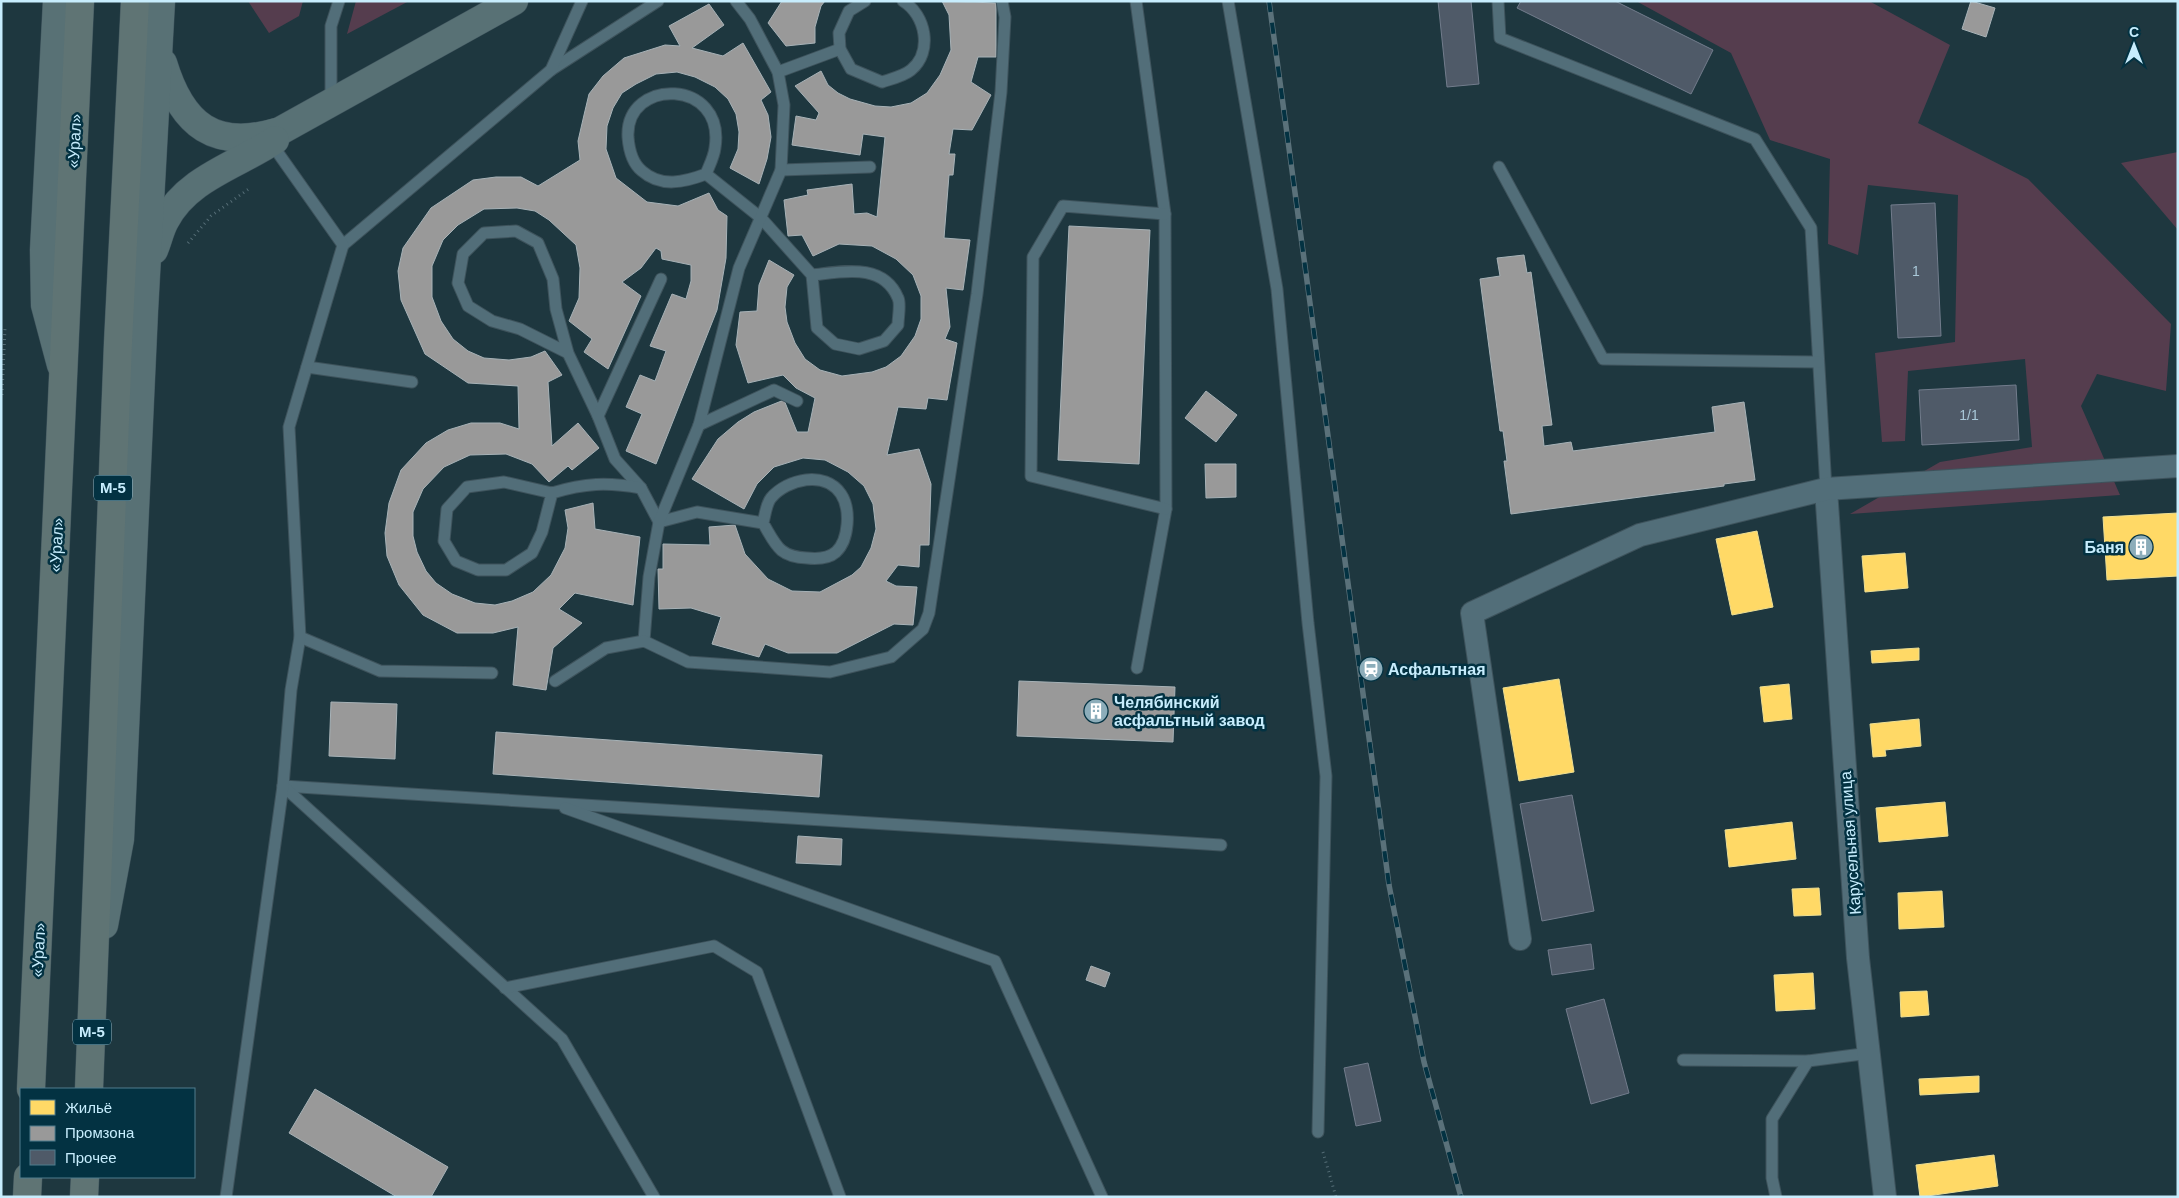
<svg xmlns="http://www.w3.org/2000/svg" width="2179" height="1198" viewBox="0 0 2179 1198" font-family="Helvetica,sans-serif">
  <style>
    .green { fill: #553d4e }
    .homes { fill: #ffd966; stroke: #eedf93 }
    .industry { fill: #999; stroke: #a7b2b7 }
    .building { fill: #4f5a68; stroke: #727c8c }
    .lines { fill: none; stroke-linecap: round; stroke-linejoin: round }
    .lane-casing { stroke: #3e535c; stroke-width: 13 }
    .street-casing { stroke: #3e535c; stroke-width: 24 }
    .secondary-casing { stroke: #3e535c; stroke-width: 29 }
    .primary-casing { stroke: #3e535c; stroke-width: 29 }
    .path { stroke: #556d76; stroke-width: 3; stroke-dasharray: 1 4; stroke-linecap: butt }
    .lane { stroke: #526e79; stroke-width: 11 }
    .street { stroke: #526e79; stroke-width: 22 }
    .secondary { stroke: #587175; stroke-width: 28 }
    .primary { stroke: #5f7474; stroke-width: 28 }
    .rail-casing { stroke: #5a717a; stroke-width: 5.5 }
    .rail { stroke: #033242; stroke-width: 4; stroke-dasharray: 11; stroke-linecap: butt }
    .labels { text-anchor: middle; stroke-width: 5; stroke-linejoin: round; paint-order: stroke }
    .number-label { font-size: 14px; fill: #a9c8d8 }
    .shield { fill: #033242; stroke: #8cb5c5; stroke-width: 1 }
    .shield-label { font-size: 15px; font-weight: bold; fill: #c7edfd }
    .street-label { font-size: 16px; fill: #c7edfd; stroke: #033242 }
    .poi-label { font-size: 16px; font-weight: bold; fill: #c7edfd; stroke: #033242; text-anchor: start }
  </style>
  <rect width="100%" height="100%" fill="#1e373f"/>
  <g class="green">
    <polygon points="248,1 303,1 299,16 269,33"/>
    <polygon points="356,1 409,1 347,34"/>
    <polygon points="1636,1 1869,1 1950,45 1918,123 2028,179 2171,324 2166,391 2097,374 2081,406 2120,495 1850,514 1940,462 2032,447 2025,359 1908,371 1905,441 1882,442 1875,353 1955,342 1958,195 1868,185 1858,255 1828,244 1830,159 1770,140 1731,53"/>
    <polygon points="2178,152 2178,230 2121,163"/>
  </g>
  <g class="homes">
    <polygon points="2178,513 2178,576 2107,580 2103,517"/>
    <polygon points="1757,531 1773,607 1732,615 1716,539"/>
    <polygon points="1905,553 1908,588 1865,592 1862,556"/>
    <polygon points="1919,648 1919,660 1872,663 1871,651"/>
    <polygon points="1559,679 1574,772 1519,781 1503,688"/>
    <polygon points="1789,684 1792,719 1764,722 1760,687"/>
    <polygon points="1919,719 1921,746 1885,750 1886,756 1873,757 1870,724"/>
    <polygon points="1945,802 1948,836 1879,842 1876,808"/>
    <polygon points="1792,822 1796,859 1729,867 1725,830"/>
    <polygon points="1819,888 1821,915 1794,916 1792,889"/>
    <polygon points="1942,891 1944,927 1899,929 1898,893"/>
    <polygon points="1813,973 1815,1009 1776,1011 1774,975"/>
    <polygon points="1927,991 1929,1015 1901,1017 1900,992"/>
    <polygon points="1979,1076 1979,1092 1920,1095 1919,1079"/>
    <polygon points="1994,1155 1998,1186 1920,1197 1916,1165"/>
  </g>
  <g class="industry">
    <polygon points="782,1 825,1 821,6 815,27 815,43 786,46 768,23"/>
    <polygon points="942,1 996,3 996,57 978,57 971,82 991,95 972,130 953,129 949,154 955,154 953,175 949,175 944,238 970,240 963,290 946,288 950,327 945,339 957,343 947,400 928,398 926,409 898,407 887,455 919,449 931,484 929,545 920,545 919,567 898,565 886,581 896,586 917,587 913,625 894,624 837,653 788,653 765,644 759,657 712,644 721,617 691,608 659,609 658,569 663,569 663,544 710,545 709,527 735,525 745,554 768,579 792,591 820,592 852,575 861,567 871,548 876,529 873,504 864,486 848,472 825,460 803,458 774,467 757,484 744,509 692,479 718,439 738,422 754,412 784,400 797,432 808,432 815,398 796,388 783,375 748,383 736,345 740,312 757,311 759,285 769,260 794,275 787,287 785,307 787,322 795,343 805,359 820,370 842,376 872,372 886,367 901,356 915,336 921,319 921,296 913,275 896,259 872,246 839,244 813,256 802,235 788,236 784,200 808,195 807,190 852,184 854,214 867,213 877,217 885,137 863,134 860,155 792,145 796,116 816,120 819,113 795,86 821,71 828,85 838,93 850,99 875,106 891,107 911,103 927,93 940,75 951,50 949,15"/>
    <polygon points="1971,1 1995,8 1986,37 1962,29"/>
    <polygon points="709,4 724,25 692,48 723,56 743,43 771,92 761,100 768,115 771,137 767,159 759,184 730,168 738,149 739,132 736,114 728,99 715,87 695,77 677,72 656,74 636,84 622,93 613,108 607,126 606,149 616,178 647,202 678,206 709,193 718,210 727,216 726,258 717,310 656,464 626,451 642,414 626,407 640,375 655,381 666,351 650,346 672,294 686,299 691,281 691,265 662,259 661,251 656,248 641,268 622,282 641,296 608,369 584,352 592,339 569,321 579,298 580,268 576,245 549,220 535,211 517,208 484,209 458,225 443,240 432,266 432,297 441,321 453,339 468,351 484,358 509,360 531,357 545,351 562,375 548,382 552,446 578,423 599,448 572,470 568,466 549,482 532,464 506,454 470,455 444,467 423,489 413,512 413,536 417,552 426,571 436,583 452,594 475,603 495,605 512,601 533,592 551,575 565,548 568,528 565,510 593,503 595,529 640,537 633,605 575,593 559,609 582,623 553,648 546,690 513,685 518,627 493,633 457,633 423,615 399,585 387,556 385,533 389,503 401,470 426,443 448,430 471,423 500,423 519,429 518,386 468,383 425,354 401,300 398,271 403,248 431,208 473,180 496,177 521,177 538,186 580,160 578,141 584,115 589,94 603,76 624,58 665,45 680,46 669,26"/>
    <polygon points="1069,226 1150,230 1139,464 1058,460"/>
    <polygon points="1524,255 1527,273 1531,272 1552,425 1542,426 1544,446 1571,442 1573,451 1715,432 1712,407 1744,402 1755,480 1724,484 1724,486 1511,514 1504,461 1507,461 1503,431 1500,431 1480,279 1500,276 1497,258"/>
    <polygon points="1206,391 1237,415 1216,442 1185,418"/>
    <polygon points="1205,464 1236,464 1236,497 1206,498"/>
    <polygon points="1019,681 1175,687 1173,742 1017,736"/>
    <polygon points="331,702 397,704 395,759 329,756"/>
    <polygon points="496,732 822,755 819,797 493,774"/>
    <polygon points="798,836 842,839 841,865 796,863"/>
    <polygon points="1091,966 1110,973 1105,987 1086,980"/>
    <polygon points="315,1089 448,1167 431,1197 397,1197 289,1133"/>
  </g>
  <g class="building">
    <polygon points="1438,1 1471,1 1479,84 1447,87"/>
    <polygon points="1521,1 1615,1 1713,50 1691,94 1517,8"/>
    <polygon points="1935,203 1941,336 1898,338 1891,205"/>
    <polygon points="2016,385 2019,440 1922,445 1919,390"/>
    <polygon points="1572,795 1594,911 1542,921 1520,804"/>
    <polygon points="1591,944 1594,969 1552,975 1548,950"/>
    <polygon points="1604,999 1629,1093 1591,1104 1566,1009"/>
    <polygon points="1368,1063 1381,1121 1356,1126 1344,1068"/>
  </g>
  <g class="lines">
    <defs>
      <g id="lane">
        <path d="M 865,1 L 849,11 L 839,33 L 840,49 L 851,69 L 882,82 C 891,79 904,76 911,70 C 933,52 926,15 903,1"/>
        <polyline points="1136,1 1165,214 1166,509 1137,668"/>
        <polyline points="1228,1 1277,289 1308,623 1326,776 1318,1132"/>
        <polyline points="1498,1 1500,38 1755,139 1811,228 1826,489"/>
        <polyline points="551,70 658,1"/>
        <polyline points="778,72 840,49"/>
        <polyline points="331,102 331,26 339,1"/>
        <polyline points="1499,167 1603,359 1818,362"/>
        <polyline points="781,170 870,167"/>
        <path d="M 706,174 C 685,182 661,188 642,171 C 632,163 629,150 628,137 C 625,77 726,78 715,148 C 714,157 709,166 706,174 L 761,218 L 812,275 L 817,328 L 835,344 L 859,349 L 884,341 L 898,325 C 898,317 901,304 898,298 C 883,262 842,272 812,275"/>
        <polyline points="1165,214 1063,206 1033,257 1031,476 1166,509"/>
        <polyline points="343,245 551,70 582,1"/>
        <path d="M 568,353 L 520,329 L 492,321 L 468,306 L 458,283 L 463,254 L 484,233 L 516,231 L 538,243 L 553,279 L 556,309 L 568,353 L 598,416 L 615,459 L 641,488 L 659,522 L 697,512 L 763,523 C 776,545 779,557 807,558 C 816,559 828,559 836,552 C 849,540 851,509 841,494 C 825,470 787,479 771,498 C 766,504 765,516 763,523"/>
        <polyline points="307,367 412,382"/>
        <polyline points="598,416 661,279"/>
        <polyline points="699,425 774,390 797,401"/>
        <path d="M 552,493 L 504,482 L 467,487 L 447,509 L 444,541 L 456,561 L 478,570 L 506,570 L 532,553 L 542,532 L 552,493 C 585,483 607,482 641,488"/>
        <polyline points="300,637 380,671 492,673"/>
        <polyline points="644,641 649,577 659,522 699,425 739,268 781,170 784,105 778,72 750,19 736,1"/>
        <polyline points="555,681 606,648 644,641 688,662 830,672 891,657 923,629 929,613 977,294 1001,92 1005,17 1002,1"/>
        <polyline points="283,786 1221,845"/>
        <polyline points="283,786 562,1039 654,1197"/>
        <polyline points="565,808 995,961 1102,1197"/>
        <polyline points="505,988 714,946 757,972 840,1197"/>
        <polyline points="1683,1060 1808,1061 1870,1053"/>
        <polyline points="226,1197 283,786 291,690 300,637 289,427 343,245 271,143"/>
        <polyline points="1776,1197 1772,1178 1772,1119 1808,1061"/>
      </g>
      <g id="street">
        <polyline points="1826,489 1858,958 1885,1197"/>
        <polyline points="1520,939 1472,613 1640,535 1826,489 2178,466"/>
      </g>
      <g id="secondary">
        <polyline points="57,1 44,250 45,305 61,365"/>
        <path d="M 163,63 C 182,126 215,151 280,131 L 514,1"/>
        <path d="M 154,250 C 158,241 160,230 165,221 C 187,178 238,165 275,140"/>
        <polyline points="104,925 120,839 144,311 161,1"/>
      </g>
      <g id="primary">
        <polyline points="31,1089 80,1"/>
        <polyline points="89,1089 118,343 135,1"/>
        <polyline points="27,1197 28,1177"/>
        <polyline points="84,1197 85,1177"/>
      </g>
    </defs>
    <use href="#lane" class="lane-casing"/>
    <use href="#street" class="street-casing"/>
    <use href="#secondary" class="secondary-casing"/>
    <use href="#primary" class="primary-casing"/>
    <g class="path">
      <polyline points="188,243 211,216 250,188"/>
      <polyline points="2,395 5,328"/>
      <polyline points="1323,1152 1336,1197"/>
    </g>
    <use href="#lane" class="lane"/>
    <use href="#street" class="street"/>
    <use href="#secondary" class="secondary"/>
    <use href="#primary" class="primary"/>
    <defs>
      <polyline id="rail" points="1269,1 1389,885 1424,1062 1461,1197"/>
    </defs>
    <use href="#rail" class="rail-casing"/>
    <use href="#rail" class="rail"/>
  </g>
  <defs>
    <symbol id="building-disc" viewBox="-11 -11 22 22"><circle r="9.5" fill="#8cadba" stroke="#033242"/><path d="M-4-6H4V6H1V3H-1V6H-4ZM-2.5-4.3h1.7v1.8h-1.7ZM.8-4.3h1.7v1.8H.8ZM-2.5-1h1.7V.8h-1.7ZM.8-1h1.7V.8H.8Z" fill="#fff"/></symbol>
    <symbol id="station-disc" viewBox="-11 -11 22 22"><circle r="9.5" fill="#8cadba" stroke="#033242"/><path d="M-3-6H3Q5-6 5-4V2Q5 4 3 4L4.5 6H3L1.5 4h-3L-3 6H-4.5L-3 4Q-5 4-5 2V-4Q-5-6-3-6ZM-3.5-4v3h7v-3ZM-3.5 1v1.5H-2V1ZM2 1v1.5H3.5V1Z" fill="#fff"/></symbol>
  </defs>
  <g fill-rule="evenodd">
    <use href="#building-disc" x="2127" y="533" width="28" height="28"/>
    <use href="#station-disc" x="1357" y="655" width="28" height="28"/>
    <use href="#building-disc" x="1082" y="697" width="28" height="28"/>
  </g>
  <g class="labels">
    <g class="number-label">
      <text x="1916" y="276">1</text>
      <text x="1969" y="420">1/1</text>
    </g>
    <g class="shield">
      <rect x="94" y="475.5" width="38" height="25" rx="4"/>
      <rect x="73" y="1019.5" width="38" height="25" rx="4"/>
    </g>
    <g class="shield-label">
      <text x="113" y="493">М-5</text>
      <text x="92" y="1037">М-5</text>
    </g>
    <g class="street-label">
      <text transform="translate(74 141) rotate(-87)" y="6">«Урал»</text>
      <text transform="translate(56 545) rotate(-87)" y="6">«Урал»</text>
      <text transform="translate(1850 843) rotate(-94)" y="6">Карусельная улица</text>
      <text transform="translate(38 950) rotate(-87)" y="6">«Урал»</text>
    </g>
    <g class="poi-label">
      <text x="2124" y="553" text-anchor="end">Баня</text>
      <text x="1388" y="675">Асфальтная</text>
      <text x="1114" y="708">Челябинский<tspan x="1114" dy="18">асфальтный завод</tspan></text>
    </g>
  </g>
  <rect width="2179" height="1198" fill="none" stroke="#c7edfd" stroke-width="5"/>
  <rect x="20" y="1088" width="175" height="90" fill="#033242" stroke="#517d8d"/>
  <rect x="30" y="1100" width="25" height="15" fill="#ffd966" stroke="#517d8d"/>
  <text x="65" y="1113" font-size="15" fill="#c7edfd">Жильё</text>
  <rect x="30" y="1126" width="25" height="15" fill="#999999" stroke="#517d8d"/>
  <text x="65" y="1138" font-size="15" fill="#c7edfd">Промзона</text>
  <rect x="30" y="1150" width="25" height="15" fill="#4f5a68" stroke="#517d8d"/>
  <text x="65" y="1163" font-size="15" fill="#c7edfd">Прочее</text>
  <g transform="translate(2134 45)" stroke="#033242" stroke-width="4" paint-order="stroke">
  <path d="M0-4L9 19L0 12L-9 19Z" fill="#c7edfd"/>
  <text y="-8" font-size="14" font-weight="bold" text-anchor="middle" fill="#c7edfd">С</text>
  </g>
</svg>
